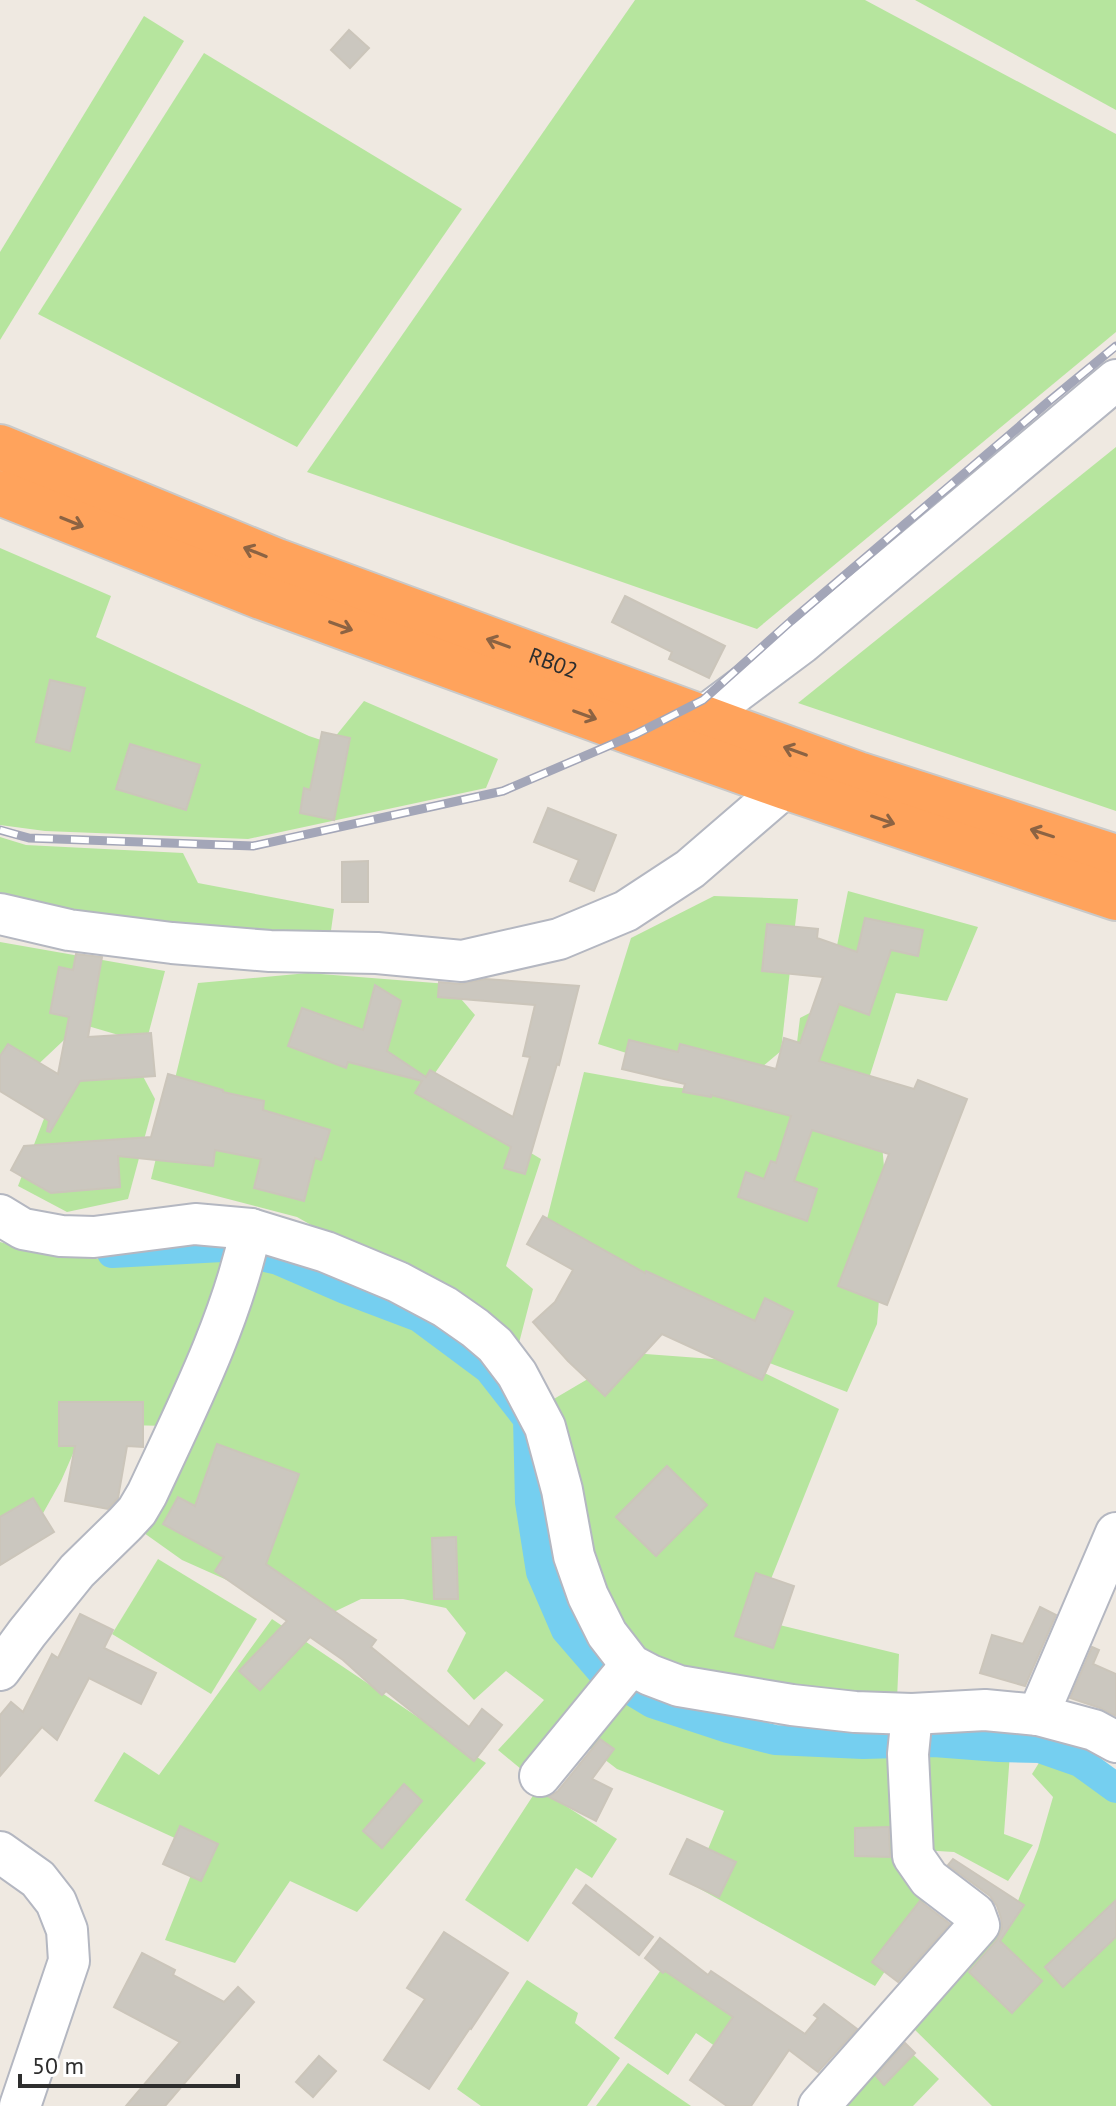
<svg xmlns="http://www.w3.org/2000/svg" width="1116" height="2106" viewBox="0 0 1116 2106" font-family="'PT Sans',sans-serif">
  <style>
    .green { fill: #b6e59e }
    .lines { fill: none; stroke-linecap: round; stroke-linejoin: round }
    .canal { stroke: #75cff0; stroke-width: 30 }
    .building { fill: #cbc7bf; stroke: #cbc5ba; stroke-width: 2 }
    .minor-casing { stroke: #b4b7c1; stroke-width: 44 }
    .highway-casing { stroke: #c9c9c9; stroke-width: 48 }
    .minor { stroke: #fff; stroke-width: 40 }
    .highway { stroke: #ffa35c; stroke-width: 44 }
    .rail-casing { stroke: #a3a6b8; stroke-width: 9 }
    .rail { stroke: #fff; stroke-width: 6; stroke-dasharray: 18; stroke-linecap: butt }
    .oneway { stroke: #8c6343 }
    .labels { text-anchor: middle; stroke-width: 6; stroke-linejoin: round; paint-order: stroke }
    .street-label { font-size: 22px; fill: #2e2e2e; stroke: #fff }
  </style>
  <rect width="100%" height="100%" fill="#efe9e1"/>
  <g class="green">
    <polygon points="635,0 865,0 1116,134 1116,332 757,629 307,472"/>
    <polygon points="915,0 1116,0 1116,110"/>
    <polygon points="144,16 184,41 0,340 0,252"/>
    <polygon points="204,53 462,209 297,447 38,314"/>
    <polygon points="1116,447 1116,811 798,703"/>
    <polygon points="0,548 111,596 96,637 309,736 330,743 364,701 498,759 486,788 248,839 45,831 0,825"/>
    <polygon points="0,837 26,845 183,853 198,883 334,909 329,945 0,906"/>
    <polygon points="848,891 978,927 947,1001 896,993 865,1091 794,1067 800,1018 825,1005"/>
    <polygon points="714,896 798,899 781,1051 737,1088 598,1044 631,938"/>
    <polygon points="0,942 165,971 146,1043 81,1024 29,1073 0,1066"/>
    <polygon points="308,973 448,984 475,1015 424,1089 541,1159 506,1266 533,1289 519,1343 297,1217 151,1179 198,983"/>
    <polygon points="136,1063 155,1099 128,1199 67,1212 18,1186 57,1085"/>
    <polygon points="584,1072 662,1086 776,1098 881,1133 887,1201 877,1324 847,1392 737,1351 542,1239"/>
    <polygon points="0,1242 52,1256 103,1259 221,1252 235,1256 167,1426 86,1424 61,1481 32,1533 0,1552"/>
    <polygon points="253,1263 336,1296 414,1322 484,1374 519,1426 524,1505 534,1578 560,1631 603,1684 527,1774 498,1750 544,1700 506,1671 474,1700 447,1671 466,1633 446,1608 403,1599 361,1599 317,1620 182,1560 137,1528"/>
    <polygon points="632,1353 740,1361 839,1409 755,1619 899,1654 897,1699 677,1679 612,1635 547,1403"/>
    <polygon points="158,1559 257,1619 211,1694 112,1634"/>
    <polygon points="272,1619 486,1763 357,1912 290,1881 235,1963 165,1940 201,1850 94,1801 124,1752 159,1775"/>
    <polygon points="619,1693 661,1716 742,1741 800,1752 897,1754 905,1861 927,1909 875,1986 693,1885 724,1811 617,1769 578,1739"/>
    <polygon points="917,1749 1010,1753 1004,1834 1033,1845 1008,1881 954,1852 921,1850"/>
    <polygon points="1050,1755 1077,1765 1116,1793 1116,2106 992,2106 907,2022 1016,1906 1038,1849 1053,1797 1032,1774 1042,1758"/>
    <polygon points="538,1788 617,1839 592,1878 576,1868 528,1942 465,1900"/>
    <polygon points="667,1961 788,2044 764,2080 696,2033 668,2075 614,2038"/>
    <polygon points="527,1980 578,2013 575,2023 620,2058 587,2106 481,2106 457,2089"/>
    <polygon points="902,2044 939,2079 913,2106 842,2106"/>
    <polygon points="628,2063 691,2106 596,2106"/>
  </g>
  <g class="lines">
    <polyline class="canal" points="112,1253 222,1247 278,1260 345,1289 419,1317 489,1369 528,1419 530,1502 541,1572 566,1630 604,1674 652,1703 728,1728 775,1740 863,1744 934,1742 999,1747 1040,1748 1080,1762 1116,1788"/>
  </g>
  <g class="building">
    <polygon points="349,30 369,48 350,68 331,50"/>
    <polygon points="625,596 725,646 709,678 669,659 672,652 612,622"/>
    <polygon points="50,680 85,688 70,751 36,742"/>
    <polygon points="322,732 350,738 334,820 300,813 304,788 310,790"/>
    <polygon points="130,744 200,765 186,810 116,789"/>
    <polygon points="548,808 616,835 594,891 570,881 579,860 534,842"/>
    <polygon points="368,861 368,902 342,902 342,862"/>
    <polygon points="865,918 923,930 918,956 891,950 869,1015 839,1004 819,1061 914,1089 918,1080 967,1099 887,1305 838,1286 889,1154 812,1130 794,1181 817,1189 807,1221 738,1197 746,1172 764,1179 771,1161 776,1163 791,1116 711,1095 711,1097 683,1092 685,1084 622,1069 629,1040 678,1052 680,1044 776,1069 784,1038 800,1043 823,977 762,971 767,924 818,929 817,938 857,952"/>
    <polygon points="76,954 102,957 88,1037 151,1033 155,1076 80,1081 50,1132 47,1131 49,1121 0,1091 0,1056 8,1044 58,1074 69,1017 50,1013 59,967 73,970"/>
    <polygon points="485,979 579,986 559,1065 557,1064 525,1174 504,1168 511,1147 415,1093 422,1081 348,1062 346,1068 288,1046 302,1008 363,1030 375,985 401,1001 387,1051 426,1077 430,1070 513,1117 530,1057 523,1056 535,1005 438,997 439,982 460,984"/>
    <polygon points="168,1074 223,1090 223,1092 264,1101 263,1110 330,1130 321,1160 315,1158 304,1201 254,1188 261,1159 215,1150 213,1166 118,1156 120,1187 51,1193 11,1170 24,1146 151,1137"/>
    <polygon points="543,1216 645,1273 646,1271 755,1321 765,1298 793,1312 762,1380 662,1334 605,1396 568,1361 533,1322 555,1302 573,1270 527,1244"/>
    <polygon points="59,1402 143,1402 143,1447 127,1446 118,1498 108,1509 65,1501 75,1446 59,1446"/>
    <polygon points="217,1444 299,1474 266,1564 376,1640 371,1647 469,1727 482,1709 502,1725 474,1761 386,1691 382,1695 343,1660 310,1637 260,1690 239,1671 287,1621 215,1571 224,1557 163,1524 178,1497 195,1506"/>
    <polygon points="667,1466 707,1505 656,1556 616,1517"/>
    <polygon points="33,1498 54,1532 0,1565 0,1517"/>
    <polygon points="456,1537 458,1599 434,1599 432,1538"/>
    <polygon points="756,1573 794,1586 773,1648 735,1636"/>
    <polygon points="1040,1607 1056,1615 1025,1686 980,1673 992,1635 1023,1644"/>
    <polygon points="80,1614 113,1630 104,1648 156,1673 141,1704 89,1678 57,1740 42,1727 0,1776 0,1715 11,1702 23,1712 52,1654 58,1658"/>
    <polygon points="1092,1647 1099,1650 1093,1664 1116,1674 1116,1716 1100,1708 1070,1698"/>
    <polygon points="600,1739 614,1749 592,1779 612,1789 596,1821 549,1797 558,1791"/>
    <polygon points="404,1784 422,1801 382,1848 363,1831"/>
    <polygon points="180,1826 218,1844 201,1881 163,1864"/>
    <polygon points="889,1827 890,1857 855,1856 855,1828"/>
    <polygon points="687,1839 736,1862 719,1897 670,1874"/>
    <polygon points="953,1859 1024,1905 1000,1941 1042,1981 1012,2013 969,1972 997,1940 1002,1928 1001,1918 997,1906 990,1896 948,1865"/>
    <polygon points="586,1885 653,1937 639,1955 573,1903"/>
    <polygon points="1116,1900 1116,1937 1063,1987 1045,1967"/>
    <polygon points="920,1901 950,1924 898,1982 872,1962"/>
    <polygon points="444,1932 508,1973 471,2029 470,2028 429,2089 384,2060 425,1999 407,1988"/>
    <polygon points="660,1938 708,1975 711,1971 805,2034 818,2018 814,2015 824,2004 857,2029 818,2072 789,2050 751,2106 727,2106 690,2080 733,2017 665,1971 663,1973 645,1958"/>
    <polygon points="142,1953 175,1970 173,1975 224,2002 238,1987 254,2002 165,2106 126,2106 180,2042 114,2007"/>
    <polygon points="905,2043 915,2053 884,2085 876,2076"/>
    <polygon points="319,2056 336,2071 313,2097 296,2082"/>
  </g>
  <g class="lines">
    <defs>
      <g id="minor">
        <polyline points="703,717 802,643 1116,380"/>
        <polyline points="0,914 69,930 172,943 270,951 377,953 462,961 559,939 626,911 690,869 785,787"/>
        <polyline points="0,1215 23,1229 61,1236 94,1237 195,1224 251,1229 326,1252 398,1282 445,1307 475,1328 495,1345 517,1374 545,1427 562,1490 574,1556 588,1596 607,1634 631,1665 650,1675 679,1686 792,1705 855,1712 912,1714 985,1710 1038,1715 1094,1730 1116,1742"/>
        <path d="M 0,1670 L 27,1633 L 77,1571 L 125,1524 L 137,1511 L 147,1494 C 187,1408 231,1322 251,1229"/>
        <polyline points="1038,1715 1116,1533"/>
        <polyline points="540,1776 631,1665"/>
        <polyline points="0,1852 38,1879 56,1902 67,1930 69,1961 20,2106"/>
        <polyline points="819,2106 979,1925 975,1914 929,1879 913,1856 908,1754 912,1714"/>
      </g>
      <g id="highway">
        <path id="s1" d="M 0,447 L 277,561 L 682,710 L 858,774 L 1116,857"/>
        <polyline points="0,493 261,597 636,734 785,787 1116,898"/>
      </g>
    </defs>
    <use href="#minor" class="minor-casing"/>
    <use href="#highway" class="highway-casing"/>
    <use href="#minor" class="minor"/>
    <use href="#highway" class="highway"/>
    <defs>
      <polyline id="rail" points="0,830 29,838 253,846 503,791 636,734 703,700 791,621 1048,402 1116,346"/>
    </defs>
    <use href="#rail" class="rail-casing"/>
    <use href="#rail" class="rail"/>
  </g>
  <defs><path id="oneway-shaft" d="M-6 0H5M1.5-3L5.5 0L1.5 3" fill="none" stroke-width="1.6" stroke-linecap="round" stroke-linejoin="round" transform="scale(2)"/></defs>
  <g class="oneway">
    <use href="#oneway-shaft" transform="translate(72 522) rotate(22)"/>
    <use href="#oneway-shaft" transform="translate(255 552) rotate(-158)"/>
    <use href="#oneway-shaft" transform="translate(341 626) rotate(20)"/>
    <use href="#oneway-shaft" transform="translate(498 643) rotate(-160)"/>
    <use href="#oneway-shaft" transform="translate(585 715) rotate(20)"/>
    <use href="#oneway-shaft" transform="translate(795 751) rotate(-160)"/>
    <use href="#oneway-shaft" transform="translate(883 820) rotate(19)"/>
    <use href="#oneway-shaft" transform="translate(1042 833) rotate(-162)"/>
  </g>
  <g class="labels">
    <g class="street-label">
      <text dy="8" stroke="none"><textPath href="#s1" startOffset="594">RB02</textPath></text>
    </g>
  </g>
  <path d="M20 2074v12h218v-12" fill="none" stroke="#2e2e2e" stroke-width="4"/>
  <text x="32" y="2074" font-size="24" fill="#2e2e2e" stroke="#ffffff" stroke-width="6" paint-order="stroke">50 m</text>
</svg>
